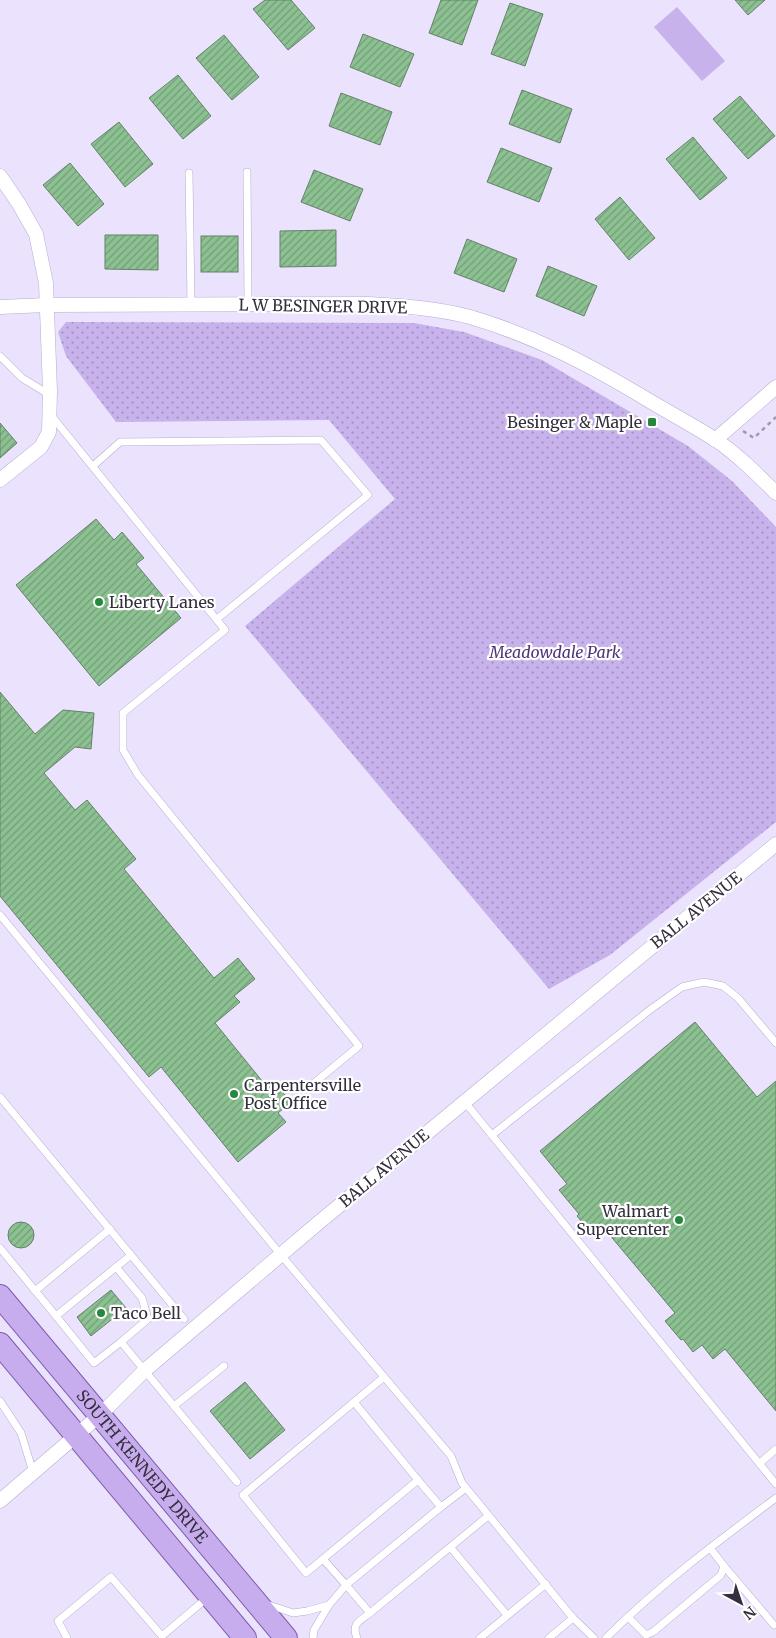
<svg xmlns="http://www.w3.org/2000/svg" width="776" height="1638" viewBox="0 0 776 1638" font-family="Merriweather,serif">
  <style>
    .green { fill: #c7b2ec }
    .park { fill: url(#park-dots) }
    .building { fill: url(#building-hatch); stroke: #658167 }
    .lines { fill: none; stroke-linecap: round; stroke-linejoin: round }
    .lane-casing { stroke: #b7acce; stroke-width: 8 }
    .street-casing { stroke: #b7acce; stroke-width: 15 }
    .primary-casing { stroke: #7c5da8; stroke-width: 24 }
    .path { stroke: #a098ae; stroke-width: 2.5; stroke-dasharray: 4 4; stroke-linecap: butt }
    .lane { stroke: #fff; stroke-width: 7 }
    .street { stroke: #fff; stroke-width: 14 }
    .primary { stroke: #c7adee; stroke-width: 22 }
    .poi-dot { fill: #26883c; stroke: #fff; stroke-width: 2 }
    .labels { text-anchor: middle; stroke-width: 4.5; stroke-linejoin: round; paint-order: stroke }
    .street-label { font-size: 16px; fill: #342f3d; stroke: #fff }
    .poi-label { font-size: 16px; fill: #342f3d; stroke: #fff; text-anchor: start }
    .park-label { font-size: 16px; font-style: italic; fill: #51337a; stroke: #fff }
  </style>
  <defs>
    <pattern id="park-dots" width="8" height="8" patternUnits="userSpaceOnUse" patternTransform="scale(1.25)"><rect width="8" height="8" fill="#c7b2ec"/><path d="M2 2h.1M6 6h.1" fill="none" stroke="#a291c0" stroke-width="1.8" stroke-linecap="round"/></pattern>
    <pattern id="building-hatch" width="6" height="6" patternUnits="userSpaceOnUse" patternTransform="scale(1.25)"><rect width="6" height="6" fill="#8cc192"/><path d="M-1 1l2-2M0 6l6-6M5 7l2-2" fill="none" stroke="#739d78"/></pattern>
  </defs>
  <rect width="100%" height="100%" fill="#ebe2fe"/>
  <polygon class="green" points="677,7 725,61 702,81 654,27"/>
  <polygon class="park" points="66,322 414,323 464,332 542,360 688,446 732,481 776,527 776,822 610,955 549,989 245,626 395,499 329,420 116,422 66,356 58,332"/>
  <g class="building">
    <polygon points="265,0 291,0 315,28 288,50 253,9"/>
    <polygon points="441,0 478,0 462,45 429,33"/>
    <polygon points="735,0 765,0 748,15"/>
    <polygon points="510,3 543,14 525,66 491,54"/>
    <polygon points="363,34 414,54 400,87 350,67"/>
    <polygon points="224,35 259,77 232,100 196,58"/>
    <polygon points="178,75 211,116 183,139 149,98"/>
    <polygon points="522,90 572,109 560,143 509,124"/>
    <polygon points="341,93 392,112 380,145 329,126"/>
    <polygon points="740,96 775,136 748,159 713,119"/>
    <polygon points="119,122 153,164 125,187 91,144"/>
    <polygon points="693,137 727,178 700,200 666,159"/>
    <polygon points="501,148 552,168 539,202 487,182"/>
    <polygon points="70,163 104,204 78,226 43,185"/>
    <polygon points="314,170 363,189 350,221 301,202"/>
    <polygon points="620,197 655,238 629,260 595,219"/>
    <polygon points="336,230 336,266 280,267 280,231"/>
    <polygon points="105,235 158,235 158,270 105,269"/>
    <rect x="201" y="236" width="37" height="36"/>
    <polygon points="467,239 517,259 504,292 454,273"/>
    <polygon points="548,266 597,286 584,316 536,296"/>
    <polygon points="0,423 17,443 0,458"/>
    <polygon points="96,519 114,540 122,532 144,558 136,564 181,618 99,686 16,585"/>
    <polygon points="0,692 35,734 63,710 94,713 91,749 75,747 44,773 75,810 87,800 136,859 124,869 214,978 238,958 255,979 234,996 240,1002 215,1023 267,1087 274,1082 291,1102 278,1113 286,1122 238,1162 161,1067 149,1077 0,896"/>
    <polygon points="695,1022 757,1097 776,1081 776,1411 725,1349 713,1359 702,1345 693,1352 683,1339 681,1340 665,1321 675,1313 603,1227 593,1235 577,1216 579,1214 559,1190 567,1184 540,1151"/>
    <circle cx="21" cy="1235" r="13"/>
    <polygon points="111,1290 126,1308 91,1336 77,1317"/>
    <polygon points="245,1382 285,1430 250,1459 210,1411"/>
  </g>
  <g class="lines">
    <defs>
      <g id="lane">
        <polyline points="247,172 248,304"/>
        <polyline points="189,173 191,304"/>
        <polyline points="0,356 22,378 50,395"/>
        <polyline points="50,414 225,630 123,713 123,750 138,775 359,1046 314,1083"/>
        <polyline points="93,466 120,442 321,440 368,495 217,619"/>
        <polyline points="0,915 281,1255 451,1456 462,1483 573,1618 594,1638"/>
        <polyline points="0,1097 184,1319"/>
        <polyline points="464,1101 776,1484"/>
        <polyline points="492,1135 651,1009 682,987 704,982 723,986 738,998 776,1043"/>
        <polyline points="0,1248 56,1316"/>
        <polyline points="116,1267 142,1298 148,1319 121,1342 237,1482"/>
        <polyline points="35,1291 110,1229"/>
        <polyline points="121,1342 94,1363 56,1316 131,1255"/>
        <polyline points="384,1377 243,1495 306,1573 418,1480 441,1507 466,1488"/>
        <polyline points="0,1401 21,1433 33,1472"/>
        <polyline points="354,1402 418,1480"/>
        <polyline points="174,1406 224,1366"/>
        <polyline points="760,1463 776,1449"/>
        <polyline points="451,1548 507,1615"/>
        <polyline points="323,1559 346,1585 441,1507"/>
        <polyline points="724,1566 774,1625"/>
        <polyline points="266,1604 293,1613 307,1611 329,1605 314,1630 313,1638"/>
        <polyline points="329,1605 346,1585 370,1613 488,1516"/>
        <polyline points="628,1617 646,1635 653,1632 721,1575 724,1566 710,1548"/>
        <polyline points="67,1638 58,1621 111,1577 162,1636 207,1598"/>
        <path d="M 357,1638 C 351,1623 360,1621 370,1613"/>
        <polyline points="480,1638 546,1584"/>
        <polyline points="549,1638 573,1618"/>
        <path d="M 606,1638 C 658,1586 717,1542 776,1498"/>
      </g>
      <g id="street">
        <polyline points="0,176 19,204 36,234 46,283 50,391 49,432 41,447 0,480"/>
        <path d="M 0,307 L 47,305 L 368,304 C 402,306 437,308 470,317 C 535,336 590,365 648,400 C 670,413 694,426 716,440 C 738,455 757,474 776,493"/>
        <polyline points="715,440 776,387"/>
        <polyline points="0,1501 100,1415 144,1371 317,1224 776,844"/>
      </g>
      <g id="primary">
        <path id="s1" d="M 0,1296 L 286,1638"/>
        <polyline points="0,1344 245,1638"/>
      </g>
    </defs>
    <use href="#lane" class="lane-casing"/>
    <use href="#street" class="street-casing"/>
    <use href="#primary" class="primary-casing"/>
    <polyline class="path" points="743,431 754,438 776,417"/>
    <use href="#lane" class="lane"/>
    <use href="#street" class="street"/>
    <use href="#primary" class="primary"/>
  </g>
  <g class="poi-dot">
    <rect x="647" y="417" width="10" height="10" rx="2.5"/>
    <circle cx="99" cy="602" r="5"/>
    <circle cx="234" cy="1094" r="5"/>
    <circle cx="679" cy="1220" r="5"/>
    <circle cx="101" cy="1313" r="5"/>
  </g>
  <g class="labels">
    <g class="street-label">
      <text transform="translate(323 306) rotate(1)" y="6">L W BESINGER DRIVE</text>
      <text transform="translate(696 910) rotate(-39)" y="6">BALL AVENUE</text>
      <text transform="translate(384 1168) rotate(-40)" y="6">BALL AVENUE</text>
      <text dy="6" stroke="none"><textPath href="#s1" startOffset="222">SOUTH KENNEDY DRIVE</textPath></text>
    </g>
    <g class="poi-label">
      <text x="642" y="428" text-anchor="end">Besinger &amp; Maple</text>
      <text x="109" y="608">Liberty Lanes</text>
      <text x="244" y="1091">Carpentersville<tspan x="244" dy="18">Post Office</tspan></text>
      <text x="669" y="1217" text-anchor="end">Walmart<tspan x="669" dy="18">Supercenter</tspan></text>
      <text x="111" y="1319">Taco Bell</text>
    </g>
    <g class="park-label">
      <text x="555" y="658">Meadowdale Park</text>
    </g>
  </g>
  <g transform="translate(741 1603) rotate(140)" stroke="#ffffff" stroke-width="4" paint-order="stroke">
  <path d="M0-4L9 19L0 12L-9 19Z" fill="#342f3d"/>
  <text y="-8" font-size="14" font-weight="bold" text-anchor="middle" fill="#342f3d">N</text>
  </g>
</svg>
